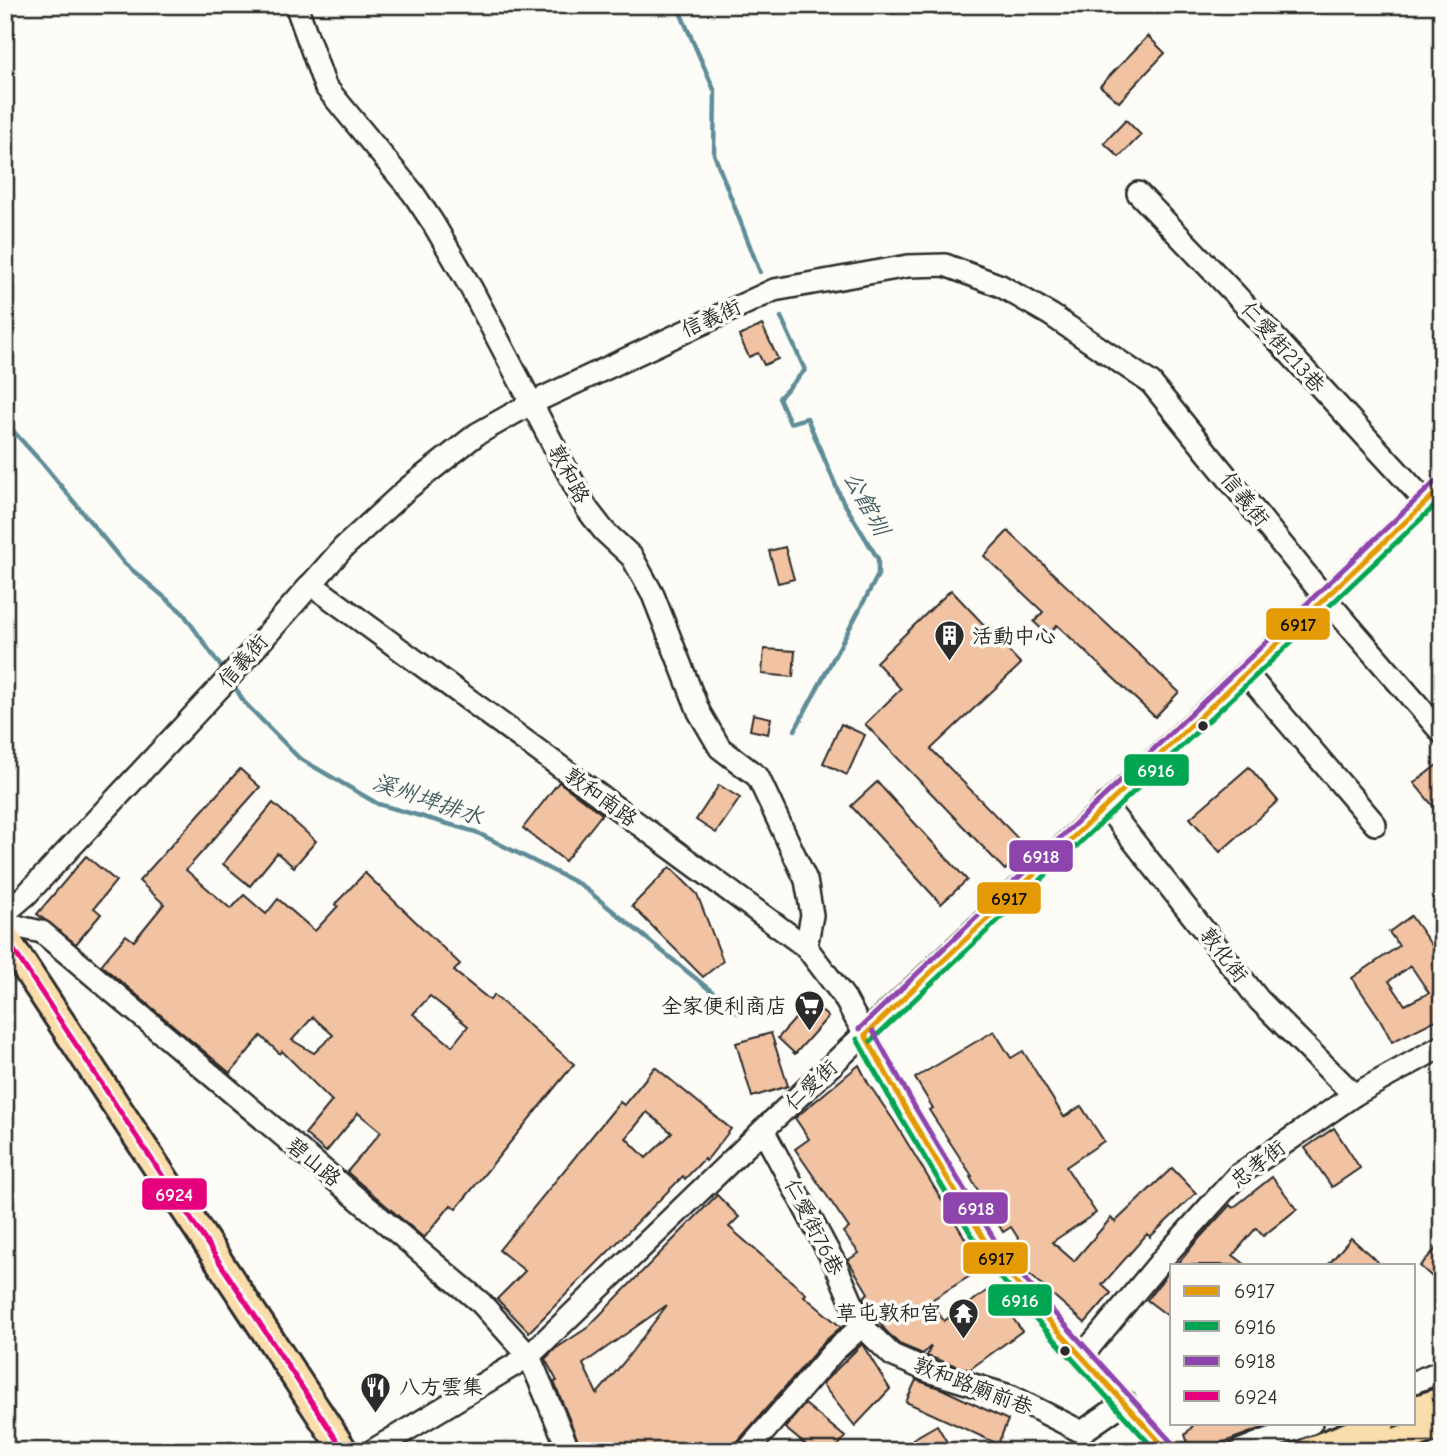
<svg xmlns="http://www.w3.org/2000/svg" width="1447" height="1456" viewBox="0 0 1447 1456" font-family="'Comic Neue','LXGW WenKai TC',sans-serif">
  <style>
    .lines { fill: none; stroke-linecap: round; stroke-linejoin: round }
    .stream { stroke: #5e8d97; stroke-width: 4.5 }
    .building { fill: #f2c3a2; stroke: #2b2b2b; stroke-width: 2; fill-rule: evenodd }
    .minor-casing { stroke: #2b2b2b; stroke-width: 26 }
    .major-casing { stroke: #2b2b2b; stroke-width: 32 }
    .minor { stroke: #fdfcf7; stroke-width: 21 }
    .major { stroke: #fbddab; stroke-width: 26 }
    .bus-1-casing { stroke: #fdfcf7; stroke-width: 10 }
    .bus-2-casing { stroke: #fdfcf7; stroke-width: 10 }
    .bus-3-casing { stroke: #fdfcf7; stroke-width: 10 }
    .bus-4-casing { stroke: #fdfcf7; stroke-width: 10 }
    .bus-1 { stroke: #e39a04; stroke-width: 5 }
    .bus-2 { stroke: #00a651; stroke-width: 5 }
    .bus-3 { stroke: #8e44ad; stroke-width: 5 }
    .bus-4 { stroke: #e5007d; stroke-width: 5 }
    .bus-dot { fill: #2b2b2b; stroke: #fdfcf7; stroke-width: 2.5 }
    .labels { text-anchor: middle; stroke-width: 7; stroke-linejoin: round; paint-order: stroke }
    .street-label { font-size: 21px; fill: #2b2b2b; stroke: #fdfcf7 }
    .poi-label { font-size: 21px; fill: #2b2b2b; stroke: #fdfcf7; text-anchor: start }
    .water-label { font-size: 23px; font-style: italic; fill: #445c61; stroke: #fdfcf7 }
    .line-badge { stroke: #fdfcf7; stroke-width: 2.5 }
    .badge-label { font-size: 19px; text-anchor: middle; font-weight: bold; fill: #fff }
    .pale-badge-label { font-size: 19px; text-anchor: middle; font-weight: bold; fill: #111 }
  </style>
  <rect width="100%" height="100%" fill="#fdfcf7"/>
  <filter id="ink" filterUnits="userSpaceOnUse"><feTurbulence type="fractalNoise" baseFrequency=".0143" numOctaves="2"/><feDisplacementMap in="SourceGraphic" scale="14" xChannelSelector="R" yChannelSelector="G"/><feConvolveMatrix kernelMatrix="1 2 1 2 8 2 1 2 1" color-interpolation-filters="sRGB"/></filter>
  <g filter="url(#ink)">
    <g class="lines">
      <g class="stream">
        <polyline points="677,5 715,92 714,154 760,272"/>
        <polyline points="781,317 805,370 779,398 790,423 807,418 841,498 878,559 878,575 795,730"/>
        <polyline points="5,422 43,464 124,563 183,613 224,671"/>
        <polyline points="233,684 244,702 299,758 378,804 476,832 581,885 737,1012"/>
      </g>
    </g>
    <g class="building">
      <polygon points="1148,36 1165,53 1119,102 1100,86"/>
      <polygon points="1126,120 1141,135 1119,157 1104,143"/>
      <polygon points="762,325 778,359 764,365 758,353 749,357 739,336"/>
      <polygon points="1008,531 1179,692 1155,717 1057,625 1048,635 1034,622 1043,612 984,556"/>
      <polygon points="785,547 794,579 778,583 769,551"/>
      <polygon points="951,590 1021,664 931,749 1028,849 1005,870 865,724 901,689 876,662"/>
      <polygon points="764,649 795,651 793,677 762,674"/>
      <polygon points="753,714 771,718 768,734 750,730"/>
      <polygon points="841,724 865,735 847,775 823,763"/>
      <polygon points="1442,761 1442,817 1414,783"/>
      <polygon points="1249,767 1278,801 1220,852 1190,818"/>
      <path d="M 240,769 L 260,787 L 186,870 L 231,909 L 244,895 L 266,914 L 278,899 L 315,931 L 338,906 L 335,904 L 365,873 L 460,964 L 454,971 L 490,1000 L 494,995 L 574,1064 L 456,1209 L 451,1205 L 424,1238 L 347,1172 L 381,1132 L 358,1113 L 326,1152 L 305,1134 L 332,1101 L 282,1051 L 280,1054 L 261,1036 L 230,1073 L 101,965 L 126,935 L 134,941 L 164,904 L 139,881 ZM 430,996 L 468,1026 L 452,1046 L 413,1014 ZM 313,1017 L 333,1035 L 314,1053 L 292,1040 Z"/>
      <polygon points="559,782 602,814 565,861 523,828"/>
      <polygon points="877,782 967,880 941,904 851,806"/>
      <polygon points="719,785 740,798 716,833 696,820"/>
      <polygon points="273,803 316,841 294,867 277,853 250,886 223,864"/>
      <polygon points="86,856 116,881 94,908 101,914 76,944 37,914"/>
      <polygon points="670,867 697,894 723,961 703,977 632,906"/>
      <path d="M 1411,916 L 1442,960 L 1442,1017 L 1392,1042 L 1380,1019 L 1352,978 L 1399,946 L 1389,932 ZM 1411,966 L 1429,993 L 1405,1005 L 1389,981 Z"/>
      <polygon points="811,1001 828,1017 795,1054 778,1038"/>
      <polygon points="994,1031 1011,1058 1023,1051 1064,1117 1081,1106 1104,1141 1066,1167 1096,1213 1052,1242 1074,1261 1111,1218 1115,1222 1172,1168 1196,1193 1150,1237 1147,1234 1102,1285 1111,1293 1085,1323 1022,1268 1031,1258 1011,1227 1003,1232 970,1177 972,1176 929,1110 933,1108 915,1078"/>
      <polygon points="771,1033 788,1086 752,1097 736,1043"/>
      <polygon points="859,1065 868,1083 894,1121 983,1268 930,1301 944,1321 991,1288 1022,1331 969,1370 927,1356 931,1346 923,1354 899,1344 886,1331 867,1305 864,1297 868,1293 848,1260 859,1253 843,1232 849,1228 795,1149 809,1139 795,1118"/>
      <path d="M 655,1067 L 731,1129 L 706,1161 L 704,1159 L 685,1179 L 683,1176 L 529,1332 L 497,1299 L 525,1271 L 499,1250 L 620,1102 L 624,1105 ZM 647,1112 L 672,1133 L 646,1158 L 626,1138 Z"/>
      <polygon points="1334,1128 1360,1168 1332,1187 1305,1148"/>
      <polygon points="1272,1177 1297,1209 1263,1236 1256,1228 1233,1255 1246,1265 1177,1265 1194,1244 1230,1205 1233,1208"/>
      <path d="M 717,1195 L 739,1217 L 729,1227 L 806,1294 L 804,1296 L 841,1327 L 824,1342 L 737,1442 L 734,1451 L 582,1451 L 554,1382 L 557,1381 L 545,1359 L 555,1349 L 587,1328 ZM 667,1305 L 624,1362 L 597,1394 L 583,1364 Z"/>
      <polygon points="1351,1238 1381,1265 1328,1265"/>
      <polygon points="1442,1242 1442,1286 1420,1266"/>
      <polygon points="1172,1268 1172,1319 1147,1300"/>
      <polygon points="862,1344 890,1389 855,1426 822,1384"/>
      <polygon points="916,1380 942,1389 1008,1420 998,1444 906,1402"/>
      <polygon points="805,1404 845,1437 834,1451 813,1451 785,1428"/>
      <polygon points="1195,1423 1272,1423 1273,1424 1200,1451 1191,1451 1185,1435"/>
      <polygon points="937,1425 952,1451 919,1451 913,1439"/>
    </g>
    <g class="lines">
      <defs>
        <g id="minor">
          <polyline points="296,5 325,86 413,193 433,223 471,288 587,509 604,531 632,557 653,595 699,712 720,748 758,777 806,880 812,915 806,947"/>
          <polyline points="1138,193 1234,293 1426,502"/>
          <polyline points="311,584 806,947 844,997 908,1113 996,1259 1042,1313 1168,1451"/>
          <polyline points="1246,673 1375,824"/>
          <polyline points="1105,805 1259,1000 1354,1095"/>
          <polyline points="5,913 26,895 224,683 343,548 407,489 477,434 532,403 774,290 908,266 945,265 1001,286 1051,315 1151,383 1326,599 1442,733"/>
          <polyline points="5,924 42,932 481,1303 529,1356 569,1451"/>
          <polyline points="763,1130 837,1268 862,1326 892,1355 931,1372 1013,1397 1082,1432 1125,1402"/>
          <polyline points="1082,1356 1166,1255 1237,1176 1354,1095 1442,1046"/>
          <polyline points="1414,1382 1442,1371"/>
          <polyline points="372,1451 529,1356 763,1130 1442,487"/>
          <polyline points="747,1451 834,1351 862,1326"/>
          <polyline points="1239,1451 1311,1423"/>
        </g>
        <g id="major">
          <polyline points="5,937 344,1451"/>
          <polyline points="1414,1410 1442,1401"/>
          <polyline points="1309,1451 1381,1423"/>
          <polyline points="1372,1451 1442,1424"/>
        </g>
      </defs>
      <use href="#minor" class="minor-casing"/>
      <use href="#major" class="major-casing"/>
      <use href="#minor" class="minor"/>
      <use href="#major" class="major"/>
      <defs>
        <g id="bus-1">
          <polyline points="865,1035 1442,487"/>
          <polyline points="865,1035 908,1113 996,1259 1042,1313 1168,1451"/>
        </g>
        <g id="bus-2">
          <polyline points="857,1039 901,1118 989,1264 1036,1319 1156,1451"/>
          <polyline points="871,1041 1442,499"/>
        </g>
        <g id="bus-3">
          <polyline points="859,1029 1436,481"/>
          <polyline points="873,1031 916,1109 1003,1254 1049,1307 1174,1445"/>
        </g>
        <polyline id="bus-4" points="5,937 344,1451"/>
      </defs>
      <use href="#bus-1" class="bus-1-casing"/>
      <use href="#bus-2" class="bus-2-casing"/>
      <use href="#bus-3" class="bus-3-casing"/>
      <use href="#bus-4" class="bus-4-casing"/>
      <use href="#bus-1" class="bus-1"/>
      <use href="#bus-2" class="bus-2"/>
      <use href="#bus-3" class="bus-3"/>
      <use href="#bus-4" class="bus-4"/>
    </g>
  </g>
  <defs>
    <symbol id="building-pin" viewBox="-11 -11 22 30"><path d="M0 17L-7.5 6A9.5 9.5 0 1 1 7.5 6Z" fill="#2b2b2b" stroke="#fdfcf7"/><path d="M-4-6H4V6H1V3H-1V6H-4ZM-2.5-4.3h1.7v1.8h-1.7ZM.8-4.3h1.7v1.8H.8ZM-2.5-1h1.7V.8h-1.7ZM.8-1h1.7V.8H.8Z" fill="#fff"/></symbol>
    <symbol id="supermarket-pin" viewBox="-11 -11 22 30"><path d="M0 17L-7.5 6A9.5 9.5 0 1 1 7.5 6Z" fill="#2b2b2b" stroke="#fdfcf7"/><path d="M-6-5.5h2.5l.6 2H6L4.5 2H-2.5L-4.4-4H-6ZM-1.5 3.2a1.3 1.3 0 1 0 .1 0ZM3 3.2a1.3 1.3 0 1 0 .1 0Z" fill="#fff"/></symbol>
    <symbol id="temple-pin" viewBox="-11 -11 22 30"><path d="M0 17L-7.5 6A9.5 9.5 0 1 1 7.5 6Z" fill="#2b2b2b" stroke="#fdfcf7"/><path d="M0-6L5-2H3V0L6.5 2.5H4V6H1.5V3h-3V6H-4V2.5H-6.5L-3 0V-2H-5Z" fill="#fff"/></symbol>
    <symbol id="restaurant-pin" viewBox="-11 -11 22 30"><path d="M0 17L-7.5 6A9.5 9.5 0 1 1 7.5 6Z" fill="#2b2b2b" stroke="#fdfcf7"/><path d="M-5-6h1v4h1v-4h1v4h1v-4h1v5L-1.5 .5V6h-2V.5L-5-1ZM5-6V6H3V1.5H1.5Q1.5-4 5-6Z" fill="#fff"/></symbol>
  </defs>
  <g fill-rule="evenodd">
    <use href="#building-pin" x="932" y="618" width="35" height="47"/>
    <use href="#supermarket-pin" x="792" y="988" width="35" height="47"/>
    <use href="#temple-pin" x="946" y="1296" width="35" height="47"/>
    <use href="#restaurant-pin" x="358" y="1370" width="35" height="47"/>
  </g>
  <g class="bus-dot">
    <circle cx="1203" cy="726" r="6"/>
    <circle cx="1065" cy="1351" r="6"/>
  </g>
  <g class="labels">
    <g class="street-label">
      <text transform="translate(711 318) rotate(-24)" y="7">信義街</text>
      <text transform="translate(1283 347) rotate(48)" y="7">仁愛街213巷</text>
      <text transform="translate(569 474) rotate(62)" y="7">敦和路</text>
      <text transform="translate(1245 499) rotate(51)" y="7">信義街</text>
      <text transform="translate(243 661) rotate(-49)" y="7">信義街</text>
      <text transform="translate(601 797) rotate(36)" y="7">敦和南路</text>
      <text transform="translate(1224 955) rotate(52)" y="7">敦化街</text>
      <text transform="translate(811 1085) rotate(-43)" y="7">仁愛街</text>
      <text transform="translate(314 1162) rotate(40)" y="7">碧山路</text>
      <text transform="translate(1258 1164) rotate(-38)" y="7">忠孝街</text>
      <text transform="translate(814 1227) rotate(63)" y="7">仁愛街76巷</text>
      <text transform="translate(973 1386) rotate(21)" y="7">敦和路廟前巷</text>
    </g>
    <g class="poi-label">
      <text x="972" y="643">活動中心</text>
      <text x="787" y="1013" text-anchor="end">全家便利商店</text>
      <text x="941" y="1320" text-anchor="end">草屯敦和宮</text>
      <text x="399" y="1394">八方雲集</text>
    </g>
    <g class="water-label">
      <text transform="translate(867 503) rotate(61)" y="8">公館圳</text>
      <text transform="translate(428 799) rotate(19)" y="8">溪州埤排水</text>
    </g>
  </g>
  <g class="line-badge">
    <rect x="1265" y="607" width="66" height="34" rx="7" fill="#e39a04"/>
    <rect x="1123" y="753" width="67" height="34" rx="7" fill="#00a651"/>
    <rect x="1008" y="839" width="66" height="34" rx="7" fill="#8e44ad"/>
    <rect x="976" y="881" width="66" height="34" rx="7" fill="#e39a04"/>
    <rect x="141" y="1177" width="67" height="34" rx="7" fill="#e5007d"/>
    <rect x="942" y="1191" width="67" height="34" rx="7" fill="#8e44ad"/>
    <rect x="962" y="1241" width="67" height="34" rx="7" fill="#e39a04"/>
    <rect x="987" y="1283" width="66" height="34" rx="7" fill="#00a651"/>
  </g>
  <g class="badge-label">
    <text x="1156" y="777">6916</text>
    <text x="1041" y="863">6918</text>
    <text x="174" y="1201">6924</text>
    <text x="976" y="1215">6918</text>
    <text x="1020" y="1307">6916</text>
  </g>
  <g class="pale-badge-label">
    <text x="1298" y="631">6917</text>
    <text x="1009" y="905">6917</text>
    <text x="996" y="1265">6917</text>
  </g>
  <rect width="1447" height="1456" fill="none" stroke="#fdfcf7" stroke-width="28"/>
  <rect x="14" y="14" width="1419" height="1428" fill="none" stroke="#2b2b2b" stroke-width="2.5" filter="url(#ink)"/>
  <rect x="1170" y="1264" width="245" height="161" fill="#fdfcf7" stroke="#a9a8a5" stroke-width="2"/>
  <rect x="1184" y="1286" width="35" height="10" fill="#e39a04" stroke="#a9a8a5" stroke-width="2"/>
  <text x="1234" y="1298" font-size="21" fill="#2b2b2b">6917</text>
  <rect x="1184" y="1321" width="35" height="10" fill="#00a651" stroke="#a9a8a5" stroke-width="2"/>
  <text x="1234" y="1334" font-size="21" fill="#2b2b2b">6916</text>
  <rect x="1184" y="1356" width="35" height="10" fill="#8e44ad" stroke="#a9a8a5" stroke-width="2"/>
  <text x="1234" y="1368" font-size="21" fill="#2b2b2b">6918</text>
  <rect x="1184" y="1391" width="35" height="10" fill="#e5007d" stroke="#a9a8a5" stroke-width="2"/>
  <text x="1234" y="1404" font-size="21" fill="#2b2b2b">6924</text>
</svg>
